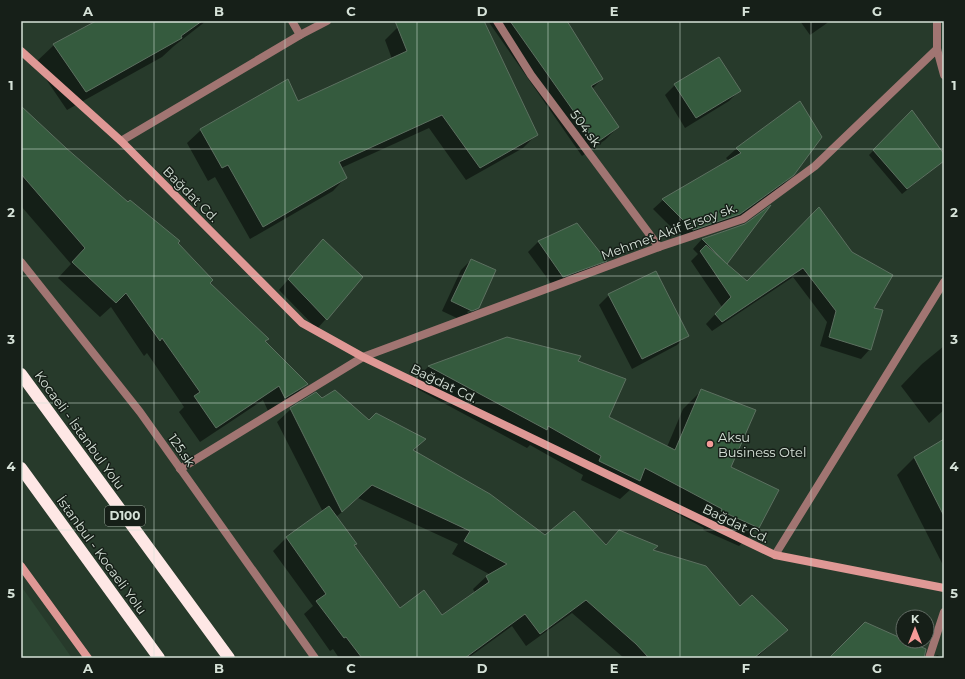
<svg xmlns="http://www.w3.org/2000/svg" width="965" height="679" viewBox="0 0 965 679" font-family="Montserrat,sans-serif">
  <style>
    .built { fill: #2c4532 }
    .shadow { fill: #0007; fill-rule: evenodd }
    .building { fill: #355b3e; stroke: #5c7060 }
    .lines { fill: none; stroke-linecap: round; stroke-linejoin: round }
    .street { stroke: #a17572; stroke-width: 8 }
    .secondary { stroke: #df9895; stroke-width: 8 }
    .highway { stroke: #fee7e5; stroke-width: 12 }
    .grid { fill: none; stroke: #d6e2d8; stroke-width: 1; stroke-opacity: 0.55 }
    .poi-dot { fill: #f59b98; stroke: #161f18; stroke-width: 1.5 }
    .labels { text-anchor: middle; stroke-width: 3; stroke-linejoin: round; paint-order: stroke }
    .shield { fill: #161f18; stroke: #9ca89e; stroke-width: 1 }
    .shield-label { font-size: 12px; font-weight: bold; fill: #d6e2d8 }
    .street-label { font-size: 13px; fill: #d6e2d8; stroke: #161f18 }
    .poi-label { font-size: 13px; fill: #d6e2d8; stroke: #161f18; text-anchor: start }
    .neatline { fill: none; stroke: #d6e2d8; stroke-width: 1.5 }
    .grid-label { font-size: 13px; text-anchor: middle; font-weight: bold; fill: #d6e2d8 }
  </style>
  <rect width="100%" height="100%" fill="#273a2b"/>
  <polygon class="built" points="21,586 72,658 21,658"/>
  <g class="shadow">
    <polygon points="99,21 206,21 174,46 162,57 67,110 35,63 54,45"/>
    <polygon points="408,21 483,21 536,135 523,148 466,180 429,128 341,168 346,177 333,191 250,239 215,177 208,181 187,143 201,130 298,102 392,59 385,40 398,27"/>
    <polygon points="488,21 566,21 602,79 592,89 618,127 605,140 582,156"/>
    <polygon points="800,21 830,21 810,35"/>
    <polygon points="675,85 739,91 729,101 685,128 665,95"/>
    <polygon points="800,103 793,174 783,185 729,224 683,239 653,209 663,200 729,161 726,158 736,149"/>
    <polygon points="21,108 128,203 177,243 209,283 267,339 264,342 307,384 291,399 269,413 263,400 200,442 179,412 184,407 147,353 144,356 111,307 100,317 58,278 71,264 21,206"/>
    <polygon points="912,111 944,155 944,160 902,194 869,155"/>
    <polygon points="766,210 726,264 747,282 809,218 873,308 870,349 861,359 820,346 827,322 793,277 712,331 706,324 722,307 691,261 698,254 693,249 702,239 745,225"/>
    <polygon points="577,225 605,260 596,270 553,286 528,252 538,242"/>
    <polygon points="323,240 362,278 317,329 279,290"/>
    <path d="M 471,260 L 478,307 L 468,318 L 461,320 L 442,311 L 461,270 ZM 473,309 L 473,311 L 468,313 L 467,312 Z"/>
    <polygon points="609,295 687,335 677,345 632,369 599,305"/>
    <polygon points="507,338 577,361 608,417 667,447 683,409 702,390 729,468 758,528 739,546 703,530 704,528 631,489 620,499 581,480 583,475 530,445 527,448 410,385 428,367"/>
    <polygon points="944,346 944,410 929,423 901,386 922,364"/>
    <path d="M 322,400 L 369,422 L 424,439 L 413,451 L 545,536 L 604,546 L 619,531 L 652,550 L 740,607 L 787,630 L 756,658 L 624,658 L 572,613 L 526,646 L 512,626 L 468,658 L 339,658 L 333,649 L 330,651 L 304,614 L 313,606 L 273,551 L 286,538 L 323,512 L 277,422 L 291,409 ZM 358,498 L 458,544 L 452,554 L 489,574 L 473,589 L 475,593 L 442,617 L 400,609 L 353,546 L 336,517 Z"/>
    <polygon points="944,440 944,567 897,475 914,458"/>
    <polygon points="937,655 944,658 933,658"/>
  </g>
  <g class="building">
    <polygon points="96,21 202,21 181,36 182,38 86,92 53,44"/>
    <polygon points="395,21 484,21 538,135 480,168 442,115 339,162 347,178 263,227 228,165 222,168 200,129 288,79 298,101 407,51"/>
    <polygon points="510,21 567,21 603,79 591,86 619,127 596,143"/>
    <polygon points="719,57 741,91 696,118 674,84"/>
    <polygon points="800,101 822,137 794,175 740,214 693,230 662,199 741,153 736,148"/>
    <polygon points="21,106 66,148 128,202 130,200 180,241 178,243 213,280 210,283 269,339 265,341 308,384 285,398 279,386 216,428 194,396 200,392 162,338 160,341 126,293 116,303 72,262 85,248 21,174"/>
    <polygon points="912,110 944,154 944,161 907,189 873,150"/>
    <polygon points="771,205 727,264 747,281 819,207 852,252 893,275 874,308 883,310 871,350 829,337 836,311 803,268 722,322 715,314 731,297 700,251 706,245 727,264 702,239 745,224"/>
    <polygon points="577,223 607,261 563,277 538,241"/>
    <polygon points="323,239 363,277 327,320 288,279"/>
    <polygon points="471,259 496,270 479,308 472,311 451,301"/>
    <polygon points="656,271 689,336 642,359 608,294"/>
    <polygon points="507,337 581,356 578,361 626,379 609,417 675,450 701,389 756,410 731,467 779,490 759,528 721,511 722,509 645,468 640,481 599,461 601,456 548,426 547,430 428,366"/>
    <polygon points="335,390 369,420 376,413 426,439 413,450 490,494 545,535 574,511 606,545 619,530 658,546 653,550 706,566 740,606 752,595 788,630 754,658 649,658 636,644 586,600 540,634 525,614 465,658 362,658 346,637 344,638 316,601 326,594 286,537 329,506 357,544 354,545 400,608 424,590 442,615 489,582 486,576 507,564 464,541 470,531 372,485 342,512 290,408 316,392 322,398"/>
    <polygon points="944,439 944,516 914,457"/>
    <polygon points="865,622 903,639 903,641 908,641 926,649 924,658 829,658"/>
  </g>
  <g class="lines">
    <g class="street">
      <polyline points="292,21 300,35"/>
      <polyline points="497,21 531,75 659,247"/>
      <polyline points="937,21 937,49 944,75"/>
      <polyline points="121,141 300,35 327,21"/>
      <polyline points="21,262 140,412 315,658"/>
      <polyline points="180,469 363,357 659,247 743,219 815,166 937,49"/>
      <polyline points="775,555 944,282"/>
      <polyline points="929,658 944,612"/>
    </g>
    <g class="secondary">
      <polyline points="21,51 121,141 302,323 363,357 775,555 944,588"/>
      <polyline points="21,566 88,658"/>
    </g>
    <g class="highway">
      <polyline points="21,374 229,658"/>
      <polyline points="21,468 159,658"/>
    </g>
  </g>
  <path class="grid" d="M 154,21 L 154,658M 285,21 L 285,658M 417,21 L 417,658M 548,21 L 548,658M 680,21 L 680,658M 811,21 L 811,658M 21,149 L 944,149M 21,276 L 944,276M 21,403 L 944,403M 21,530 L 944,530"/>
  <circle class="poi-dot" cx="710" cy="444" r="4"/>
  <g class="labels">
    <rect class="shield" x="105" y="506" width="40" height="20" rx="3"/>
    <g class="shield-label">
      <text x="125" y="520">D100</text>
    </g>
    <g class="street-label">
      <text transform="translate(586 128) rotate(53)" y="5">504.sk</text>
      <text transform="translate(191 194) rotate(45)" y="5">Bağdat Cd.</text>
      <text transform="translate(669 231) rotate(-20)" y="5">Mehmet Akif Ersoy sk.</text>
      <text transform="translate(444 383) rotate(26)" y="5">Bağdat Cd.</text>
      <text transform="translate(80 430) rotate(54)" y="5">Kocaeli - İstanbul Yolu</text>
      <text transform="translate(182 450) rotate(55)" y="5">125.sk</text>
      <text transform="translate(736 523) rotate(26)" y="5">Bağdat Cd.</text>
      <text transform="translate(102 555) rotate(54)" y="5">İstanbul - Kocaeli Yolu</text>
    </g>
    <g class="poi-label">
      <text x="718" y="442">Aksu<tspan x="718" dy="15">Business Otel</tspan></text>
    </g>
  </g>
  <rect width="965" height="679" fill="none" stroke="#161f18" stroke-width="44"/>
  <g transform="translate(915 629)"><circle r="19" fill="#161f18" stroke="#636d65"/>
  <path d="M0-3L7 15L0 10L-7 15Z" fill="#f59b98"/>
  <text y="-6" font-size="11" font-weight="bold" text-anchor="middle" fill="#d6e2d8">K</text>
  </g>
  <rect x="22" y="22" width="921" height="635" class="neatline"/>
  <g class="grid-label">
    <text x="88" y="16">A</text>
    <text x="219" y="16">B</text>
    <text x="351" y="16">C</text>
    <text x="482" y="16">D</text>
    <text x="614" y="16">E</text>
    <text x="746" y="16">F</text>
    <text x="877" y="16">G</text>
    <text x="11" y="90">1</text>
    <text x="954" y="90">1</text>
    <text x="11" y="217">2</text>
    <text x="954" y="217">2</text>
    <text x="11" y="344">3</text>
    <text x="954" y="344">3</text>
    <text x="11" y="471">4</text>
    <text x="954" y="471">4</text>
    <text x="11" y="598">5</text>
    <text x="954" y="598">5</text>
    <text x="88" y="673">A</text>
    <text x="219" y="673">B</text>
    <text x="351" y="673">C</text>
    <text x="482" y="673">D</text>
    <text x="614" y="673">E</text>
    <text x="746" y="673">F</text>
    <text x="877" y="673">G</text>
  </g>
</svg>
